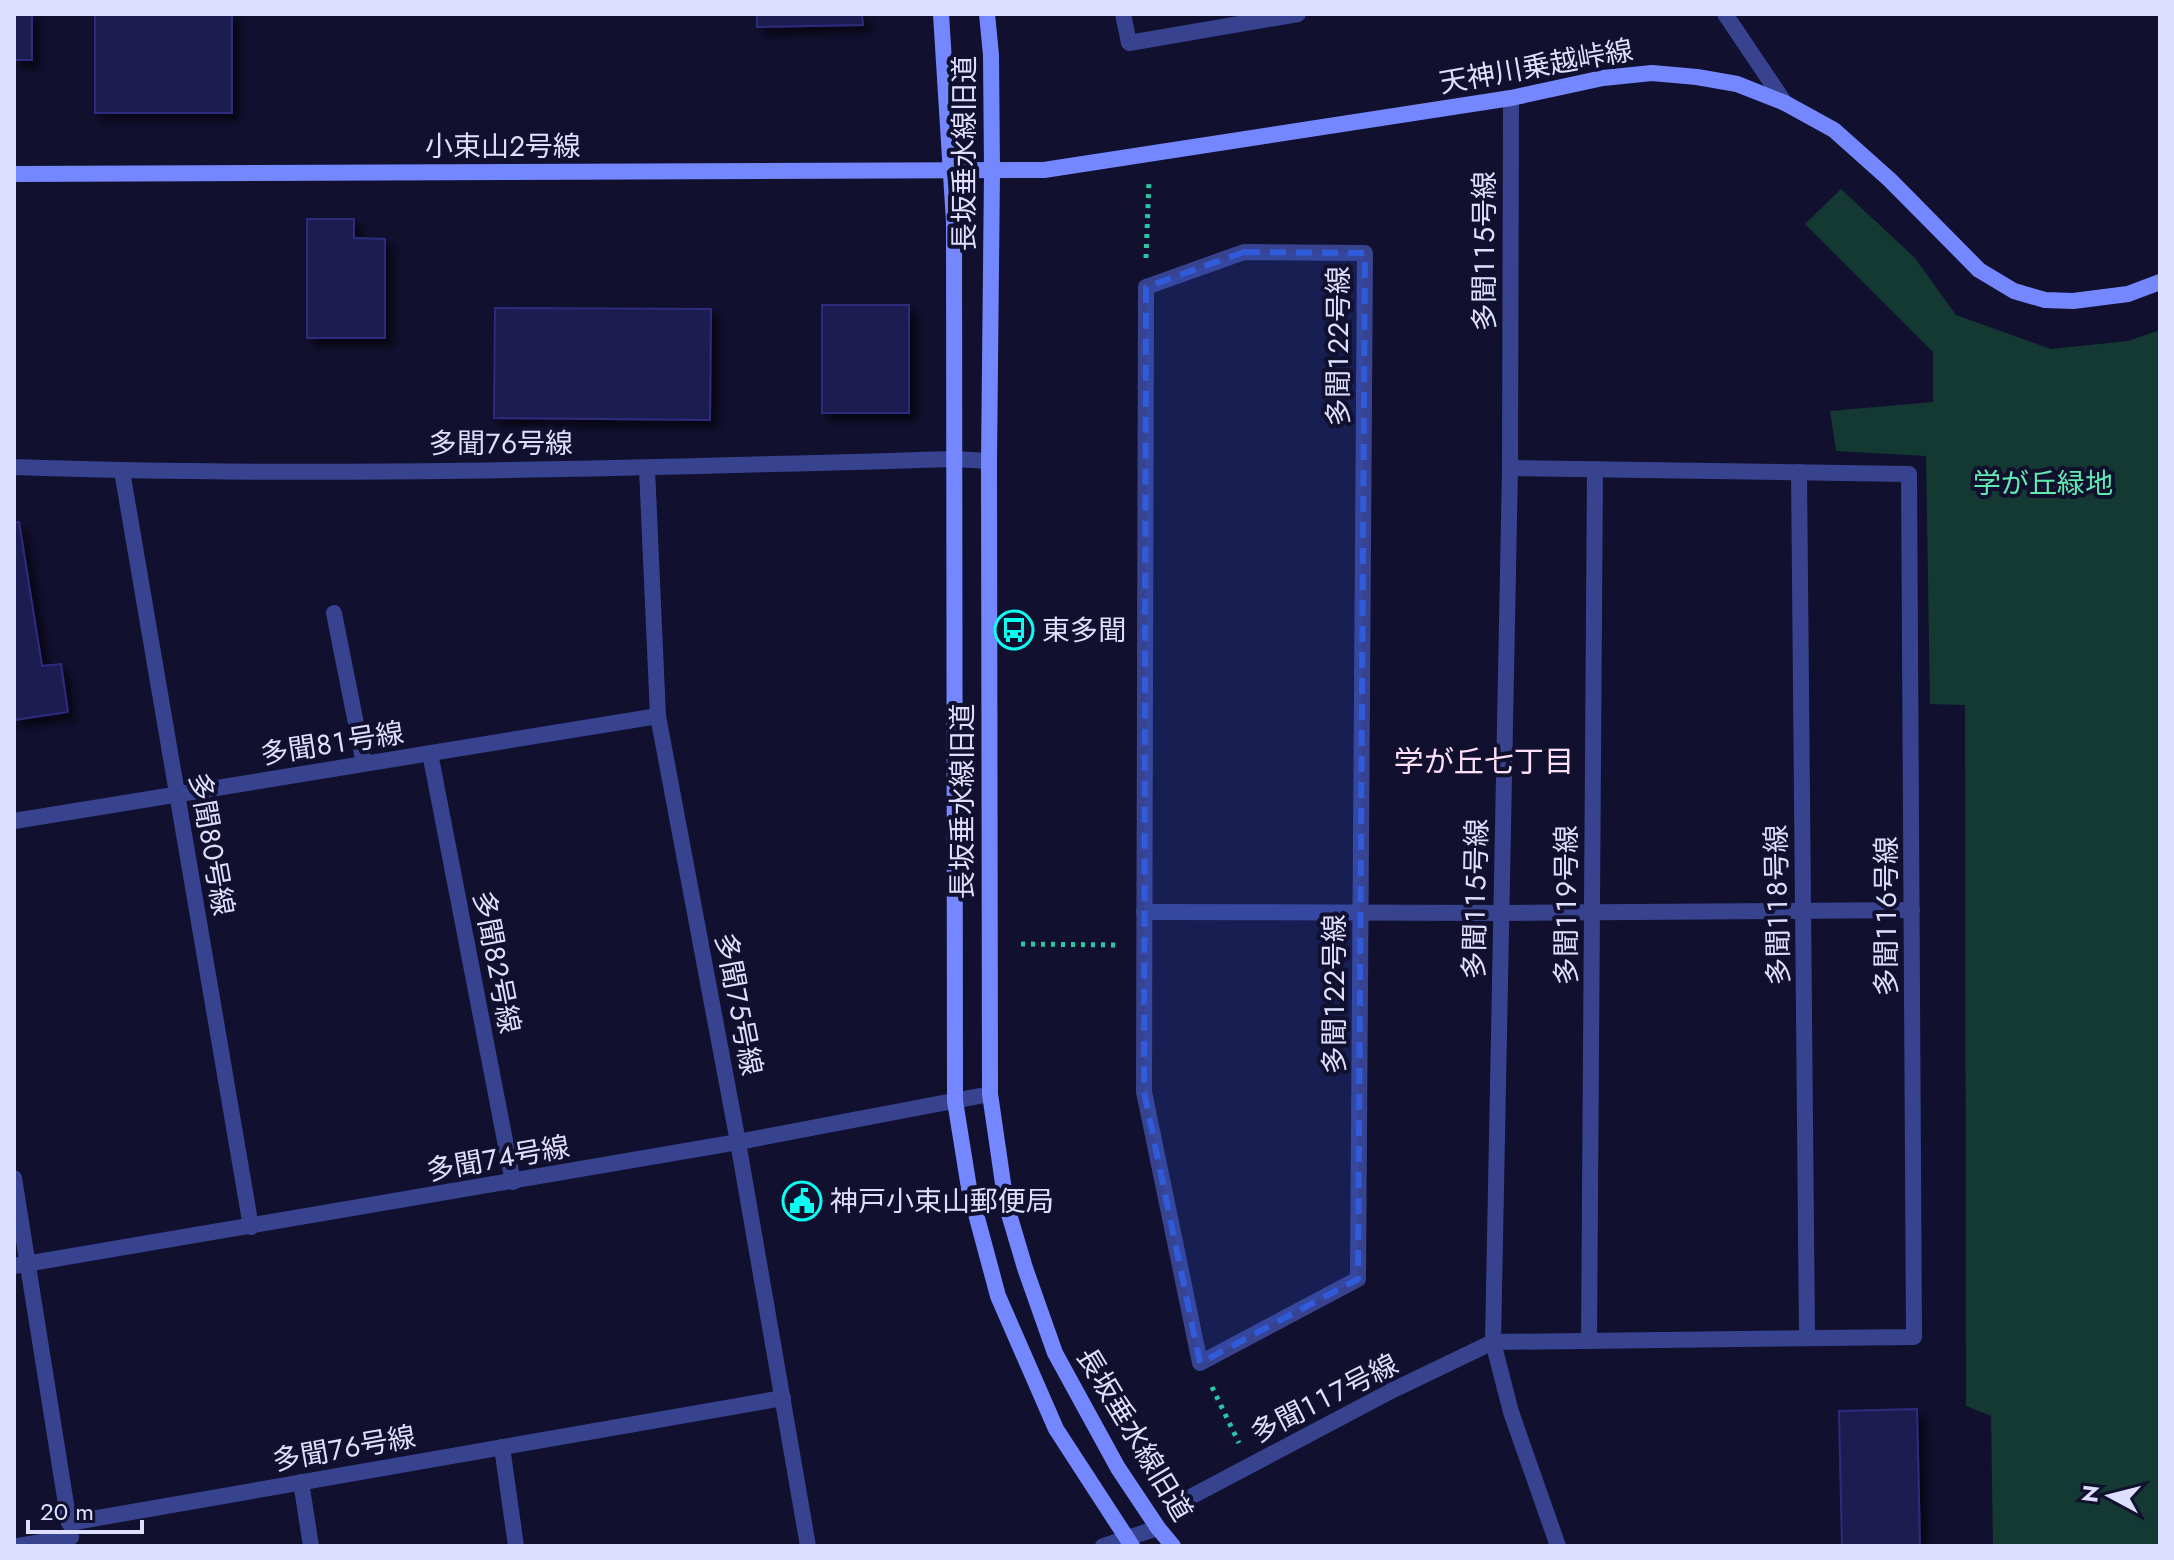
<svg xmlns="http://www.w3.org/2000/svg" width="2174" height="1560" viewBox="0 0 2174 1560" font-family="Jost,'Noto Sans JP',sans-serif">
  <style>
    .green { fill: #133932 }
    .building { fill: #1d1b51; stroke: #2f2c7e; stroke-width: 2; filter: url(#shadow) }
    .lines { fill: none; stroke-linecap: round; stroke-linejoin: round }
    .path { stroke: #29c8a5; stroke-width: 5; stroke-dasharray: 4 6; stroke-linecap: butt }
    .street { stroke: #384390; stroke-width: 16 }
    .secondary { stroke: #7587ff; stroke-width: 16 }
    .marked { fill: #305cdc; fill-opacity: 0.2; stroke: #305cdc; stroke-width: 6; stroke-dasharray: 16 10; stroke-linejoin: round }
    .labels { text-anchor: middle; stroke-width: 8; stroke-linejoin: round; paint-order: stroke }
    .street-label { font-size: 28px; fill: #dedfff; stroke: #11102f }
    .park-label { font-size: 28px; fill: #60e9b1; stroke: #11102f }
    .poi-label { font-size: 28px; fill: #dedfff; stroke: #11102f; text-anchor: start }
    .neighbourhood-label { font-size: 30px; fill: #ffe0f9; stroke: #11102f }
  </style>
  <defs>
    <filter id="shadow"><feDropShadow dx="7" dy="7" stdDeviation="4" flood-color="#0009"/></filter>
  </defs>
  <rect width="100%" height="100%" fill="#11102f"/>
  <polygon class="green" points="1841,189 1915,258 1956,315 2051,349 2128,341 2160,330 2160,1546 1993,1546 1991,1416 1966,1406 1965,705 1930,704 1926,456 1836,451 1830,411 1933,402 1933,352 1805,224"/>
  <g class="building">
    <rect x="14" y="14" width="18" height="46"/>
    <rect x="95" y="14" width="137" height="99"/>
    <polygon points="757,14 862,14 863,25 757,27"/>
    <polygon points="307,219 354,219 354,238 385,239 385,338 307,338"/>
    <rect x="822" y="305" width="87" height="108"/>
    <polygon points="495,308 711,309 710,420 494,418"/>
    <polygon points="19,522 42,666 61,664 68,712 14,720 14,523"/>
    <polygon points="1917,1409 1920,1546 1842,1546 1839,1411"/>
  </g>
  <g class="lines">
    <g class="path">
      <polyline points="1146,258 1149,180"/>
      <polyline points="1021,944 1119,945"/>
      <polyline points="1212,1387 1239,1443"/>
    </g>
    <g class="street">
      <polyline points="1123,14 1129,43 1298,14"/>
      <polyline points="1725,14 1785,103"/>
      <polyline points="1511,98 1510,468 1493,1342 1511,1412 1558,1546"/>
      <polygon points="1244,252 1365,253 1358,1279 1200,1363 1144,1092 1146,287"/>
      <path d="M 14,467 C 327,478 641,468 954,459 L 989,461"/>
      <polyline points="647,469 658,716 738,1142 808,1546"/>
      <polyline points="122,471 251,1227"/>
      <polyline points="1799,472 1807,1338"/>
      <polyline points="334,613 364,764"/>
      <polyline points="430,753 513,1182"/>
      <polyline points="14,821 658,716"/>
      <polyline points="1144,912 1501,913 1912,910"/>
      <polyline points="14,1178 69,1523 783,1398"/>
      <polyline points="14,1266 738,1142 990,1094"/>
      <polyline points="1589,1341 1595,469"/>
      <polyline points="502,1447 516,1546"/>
      <polyline points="301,1482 311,1546"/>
      <polyline points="1181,1502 1391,1391 1493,1342 1914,1337 1909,474 1510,468"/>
      <polyline points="18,1546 71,1537"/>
      <polyline points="1103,1546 1158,1528"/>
    </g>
    <g class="secondary">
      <polyline points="941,14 954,222 955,1101 969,1188 998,1296 1056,1429 1132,1546"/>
      <polyline points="987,14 991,55 992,171 989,461 990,1094 1006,1204 1025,1268 1055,1353 1118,1468 1158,1528 1173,1546"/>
      <polyline points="14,174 1044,170 1511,98 1603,78 1652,73 1697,77 1737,84 1785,103 1834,130 1890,180 1979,270 2014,291 2045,300 2073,301 2128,294 2160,282"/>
    </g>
  </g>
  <path class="marked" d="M 1244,252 L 1365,253 L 1358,1279 L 1200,1363 L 1144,1092 L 1146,287 Z"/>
  <defs>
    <symbol id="bus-ring" viewBox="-11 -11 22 22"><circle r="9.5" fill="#11102f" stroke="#0afff0" stroke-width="1.5"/><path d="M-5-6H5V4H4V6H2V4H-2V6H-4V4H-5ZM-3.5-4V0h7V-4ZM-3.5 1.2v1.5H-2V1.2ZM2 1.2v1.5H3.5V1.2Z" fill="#0afff0"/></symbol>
    <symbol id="civic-ring" viewBox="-11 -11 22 22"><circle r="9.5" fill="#11102f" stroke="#0afff0" stroke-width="1.5"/><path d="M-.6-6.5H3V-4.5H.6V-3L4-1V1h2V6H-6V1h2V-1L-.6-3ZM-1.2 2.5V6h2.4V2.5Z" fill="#0afff0"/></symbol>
  </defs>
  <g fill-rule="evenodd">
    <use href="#bus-ring" x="992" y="608" width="44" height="44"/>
    <use href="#civic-ring" x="780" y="1179" width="44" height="44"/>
  </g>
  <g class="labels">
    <g class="street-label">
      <text transform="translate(1536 66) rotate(-10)" y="10">天神川乗越峠線</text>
      <text x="503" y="156">小束山２号線</text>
      <text transform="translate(964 153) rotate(-90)" y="10">長坂垂水線旧道</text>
      <text transform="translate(1484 251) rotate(-90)" y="10">多聞１１５号線</text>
      <text transform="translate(1338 346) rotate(-90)" y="10">多聞１２２号線</text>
      <text x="501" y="453">多聞７６号線</text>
      <text transform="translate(332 743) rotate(-9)" y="10">多聞８１号線</text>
      <text transform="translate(962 801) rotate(-90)" y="10">長坂垂水線旧道</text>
      <text transform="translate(212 844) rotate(80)" y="10">多聞８０号線</text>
      <text transform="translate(1475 899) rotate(-89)" y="10">多聞１１５号線</text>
      <text transform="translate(1566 905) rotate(-90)" y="10">多聞１１９号線</text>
      <text transform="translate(1777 905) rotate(-91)" y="10">多聞１１８号線</text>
      <text transform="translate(1886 916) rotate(-90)" y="10">多聞１１６号線</text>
      <text transform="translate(497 962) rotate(79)" y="10">多聞８２号線</text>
      <text transform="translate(1334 994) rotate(-90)" y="10">多聞１２２号線</text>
      <text transform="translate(739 1004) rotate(79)" y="10">多聞７５号線</text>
      <text transform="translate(498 1158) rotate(-10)" y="10">多聞７４号線</text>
      <text transform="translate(1324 1398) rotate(-27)" y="10">多聞１１７号線</text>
      <text transform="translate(1135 1434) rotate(59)" y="10">長坂垂水線旧道</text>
      <text transform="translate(344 1448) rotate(-10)" y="10">多聞７６号線</text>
    </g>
    <g class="park-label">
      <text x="2043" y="493">学が丘緑地</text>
    </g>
    <g class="poi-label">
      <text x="1042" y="640">東多聞</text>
      <text x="830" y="1211">神戸小束山郵便局</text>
    </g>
    <g class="neighbourhood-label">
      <text x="1484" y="772">学が丘七丁目</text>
    </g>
  </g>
  <rect width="2174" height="1560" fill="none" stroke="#dedfff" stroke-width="32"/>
  <g transform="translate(2110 1496) rotate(277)" stroke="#11102f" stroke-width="6" paint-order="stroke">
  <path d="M0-6L14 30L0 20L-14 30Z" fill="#dedfff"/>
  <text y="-12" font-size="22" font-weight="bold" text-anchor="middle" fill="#dedfff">N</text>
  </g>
  <path d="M28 1520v12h114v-12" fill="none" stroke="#dedfff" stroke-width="4"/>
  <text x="40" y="1520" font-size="24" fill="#dedfff" stroke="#11102f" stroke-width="6" paint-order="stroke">20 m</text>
</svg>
